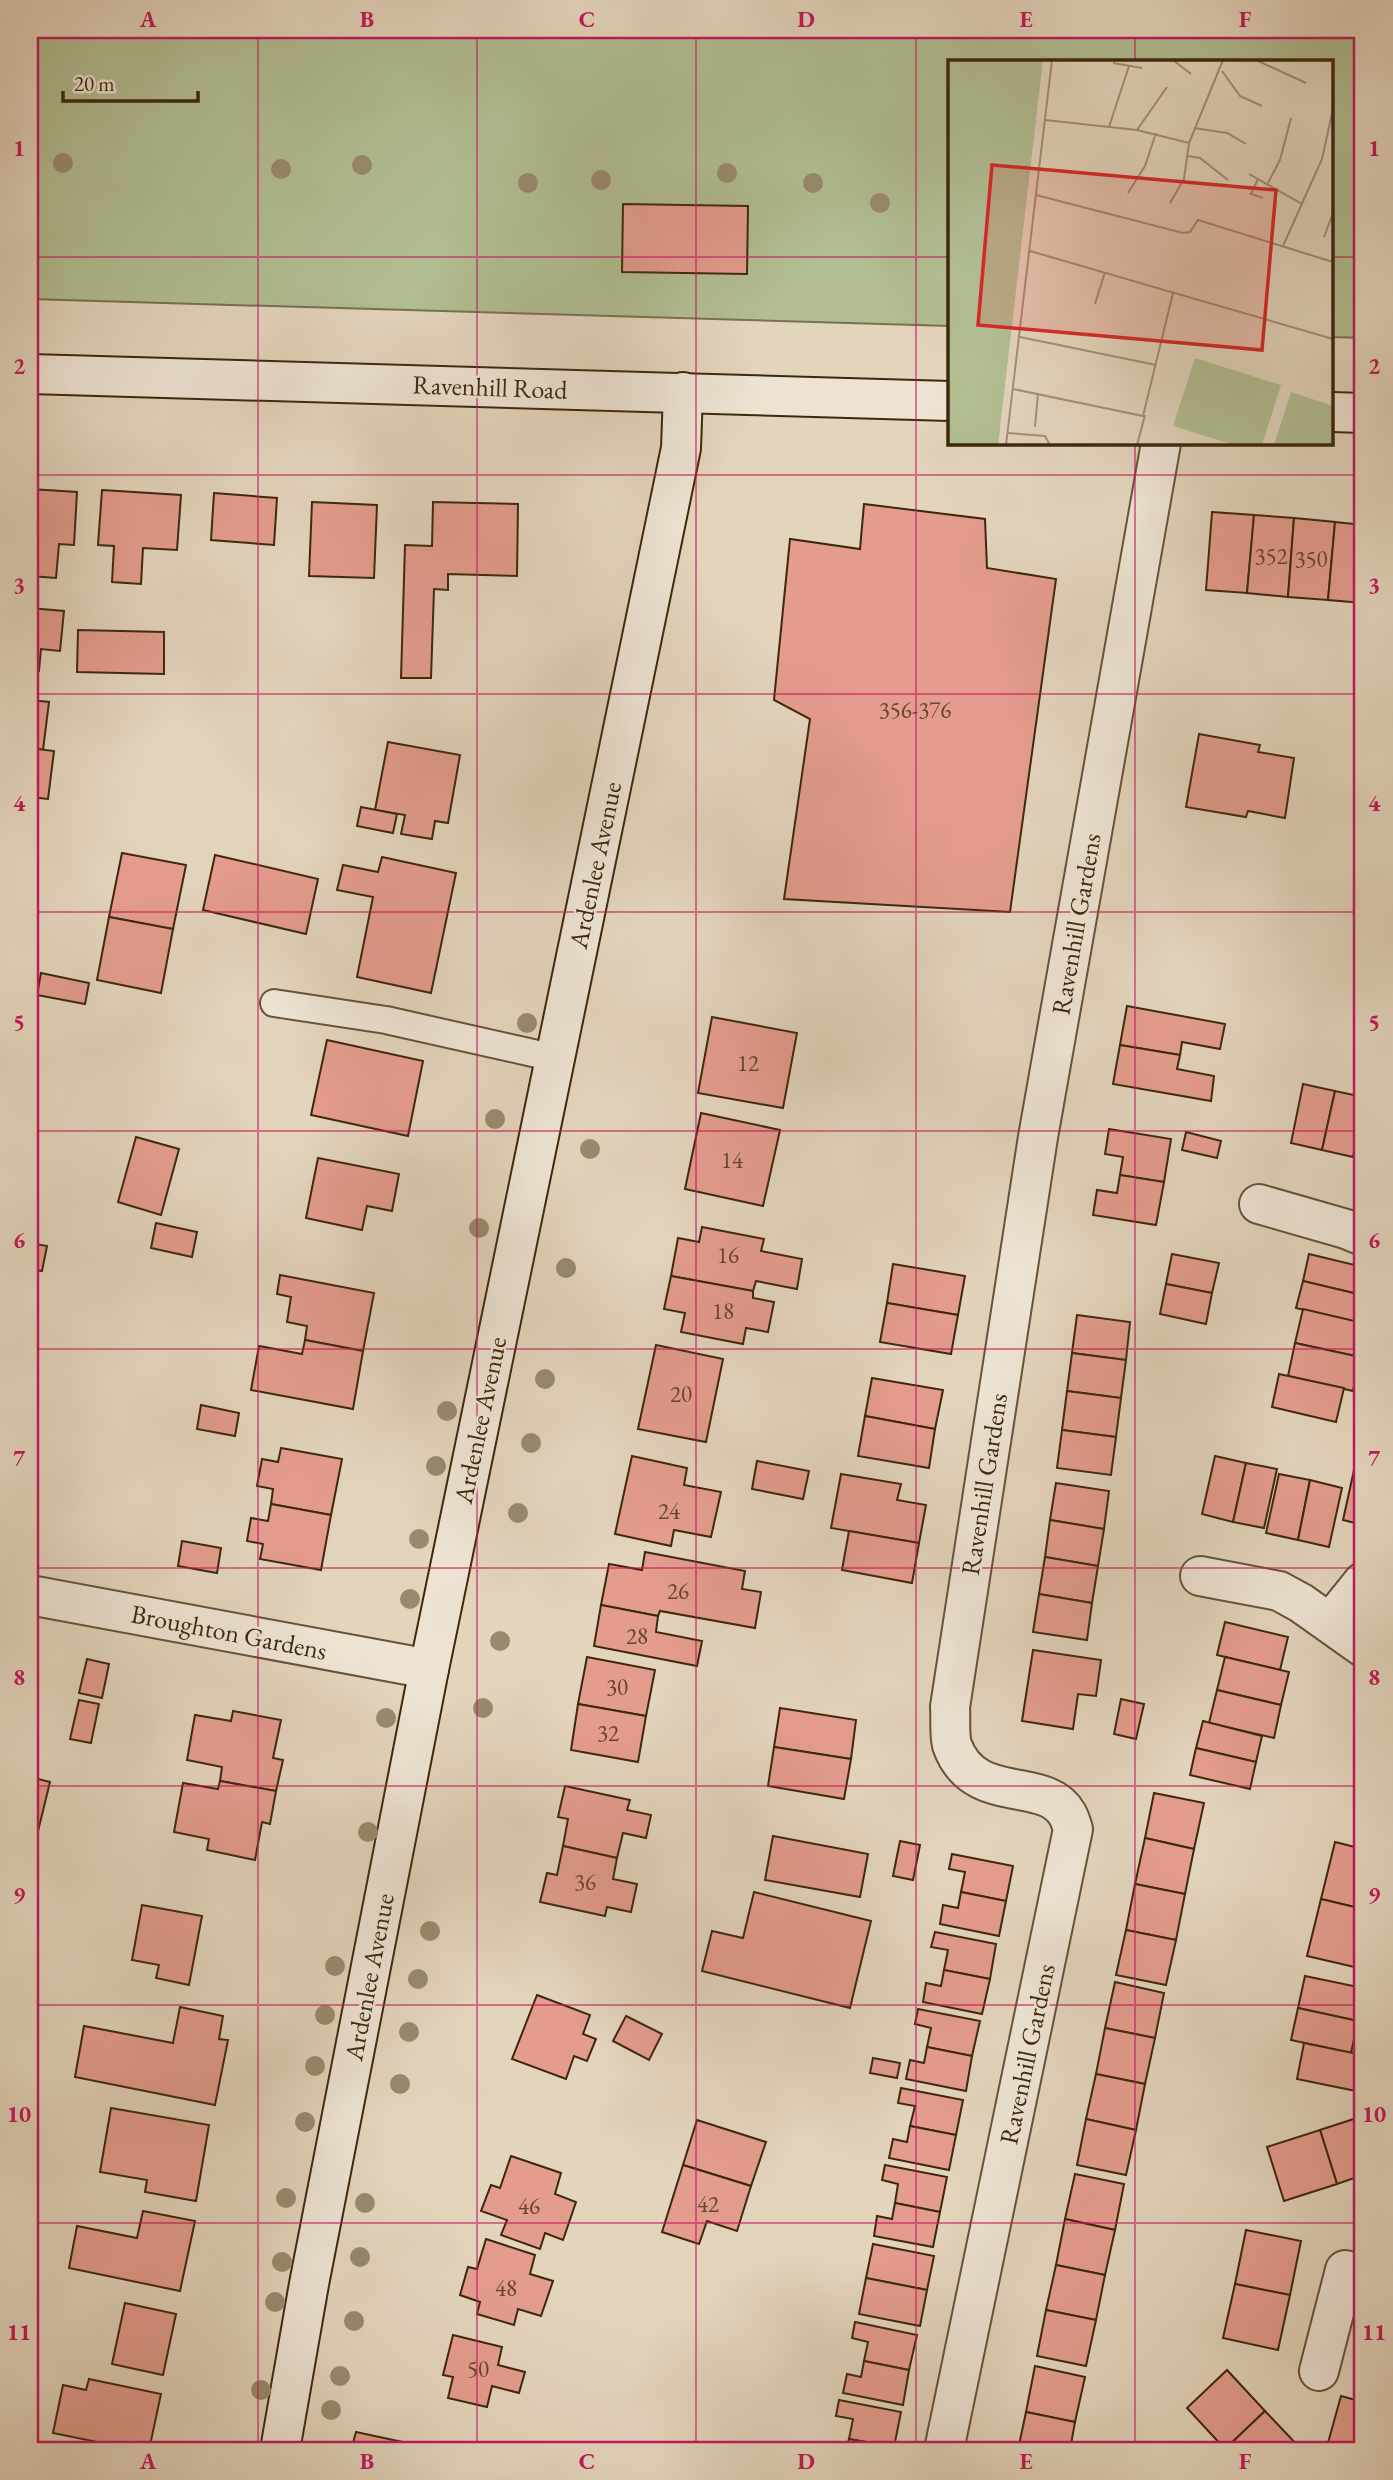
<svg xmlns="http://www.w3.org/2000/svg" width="1393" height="2480" viewBox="0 0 1393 2480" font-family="'EB Garamond',serif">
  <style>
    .green { fill: #b1bd92; stroke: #777250; stroke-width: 2 }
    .building { fill: #e49c8e; stroke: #3d280d; stroke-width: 2 }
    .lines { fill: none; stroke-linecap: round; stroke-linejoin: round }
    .lane-casing { stroke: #665339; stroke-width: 30 }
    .street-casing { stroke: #665339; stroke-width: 42 }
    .secondary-casing { stroke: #3d280d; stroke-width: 42 }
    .lane { stroke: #ede3d3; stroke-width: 26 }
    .street { stroke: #ede3d3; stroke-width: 38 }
    .secondary { stroke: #ede3d3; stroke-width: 38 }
    .tree { fill: #988a6e }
    .grid { fill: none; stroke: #c2185b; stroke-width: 2; stroke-opacity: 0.55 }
    .labels { text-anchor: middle; stroke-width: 5; stroke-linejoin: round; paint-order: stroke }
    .number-label { font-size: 23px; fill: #67452d }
    .street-label { font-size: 26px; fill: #3d280d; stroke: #ede3d3 }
    .inset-road { fill: none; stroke: #a18f76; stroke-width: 2 }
    .view { fill: #d62828; fill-opacity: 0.15; stroke: #d62828; stroke-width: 3.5 }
    .inset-edge { fill: none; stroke: #3d280d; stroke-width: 3.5 }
    .neatline { fill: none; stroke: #c2185b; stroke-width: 2.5 }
    .grid-label { font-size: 23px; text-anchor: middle; font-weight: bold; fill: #c2185b }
  </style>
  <rect width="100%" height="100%" fill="#e3d4bc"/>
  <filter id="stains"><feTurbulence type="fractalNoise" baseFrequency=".00286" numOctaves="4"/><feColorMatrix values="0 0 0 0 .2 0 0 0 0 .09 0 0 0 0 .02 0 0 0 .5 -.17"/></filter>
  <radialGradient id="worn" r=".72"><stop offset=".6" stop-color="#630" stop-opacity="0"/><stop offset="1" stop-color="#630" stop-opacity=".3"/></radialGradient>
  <polygon class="green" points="30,30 1363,30 1363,338 1332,337 1332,61 950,61 950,326 30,299"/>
  <g class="building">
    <polygon points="623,204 748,206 747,274 622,272"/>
    <polygon points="30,489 77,492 74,545 59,544 56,578 30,576"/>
    <polygon points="102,490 181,495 177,550 143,548 141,584 112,582 114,546 98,545"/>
    <polygon points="214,493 277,498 274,545 211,540"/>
    <polygon points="312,502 377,505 374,578 309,576"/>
    <polygon points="433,502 518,504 517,576 448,574 448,590 434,589 431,678 401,678 405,545 432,546"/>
    <polygon points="864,504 985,519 987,568 1056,579 1010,912 784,899 810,719 774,700 790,539 860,549"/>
    <polygon points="1212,512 1254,515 1247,593 1206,590"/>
    <polygon points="1254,515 1294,518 1288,597 1247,593"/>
    <polygon points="1294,518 1335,522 1328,600 1288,597"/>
    <polygon points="1335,522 1363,525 1363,603 1328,600"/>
    <polygon points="30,608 64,611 60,651 41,649 39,671 30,670"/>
    <polygon points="78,630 164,632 164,674 77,672"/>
    <polygon points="30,700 49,702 43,750 30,748"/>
    <polygon points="1361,717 1363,717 1363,755 1358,755"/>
    <polygon points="1199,734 1260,745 1258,752 1294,758 1285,818 1248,811 1246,817 1186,807"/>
    <polygon points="388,742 460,755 448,823 435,821 432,839 401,834 405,815 375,810"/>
    <polygon points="30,748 54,751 48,799 30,797"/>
    <polygon points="361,807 397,814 393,833 357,826"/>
    <polygon points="122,853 186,865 173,929 109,917"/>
    <polygon points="215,855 318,879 306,934 203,910"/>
    <polygon points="382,857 456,873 431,993 357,977 373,897 337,890 343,865 378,872"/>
    <polygon points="109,917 173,929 161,993 97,980"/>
    <polygon points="41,973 89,983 85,1004 37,995"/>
    <polygon points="1127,1006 1225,1024 1220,1049 1182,1042 1180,1055 1120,1045"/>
    <polygon points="712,1017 797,1033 783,1108 698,1093"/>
    <polygon points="327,1040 423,1061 408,1136 311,1115"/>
    <polygon points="1120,1045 1180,1055 1177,1069 1214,1076 1211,1101 1113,1084"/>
    <polygon points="1303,1084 1335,1091 1322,1150 1291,1143"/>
    <polygon points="1335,1091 1363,1097 1363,1111 1353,1157 1322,1150"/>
    <polygon points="701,1113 780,1130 763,1206 685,1189"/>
    <polygon points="1109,1129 1171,1139 1164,1182 1120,1175 1123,1157 1105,1154"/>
    <polygon points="1186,1132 1221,1141 1217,1158 1182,1150"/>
    <polygon points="136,1137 179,1149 161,1215 118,1202"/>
    <polygon points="318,1158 399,1174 392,1211 367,1206 362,1230 306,1218"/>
    <polygon points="1120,1175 1164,1182 1156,1225 1093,1215 1097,1190 1117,1193"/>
    <polygon points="156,1223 197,1232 192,1257 151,1248"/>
    <polygon points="702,1227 764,1239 761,1251 802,1259 797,1289 756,1281 753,1291 671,1276 678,1238 699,1242"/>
    <polygon points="30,1243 47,1246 42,1271 30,1269"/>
    <polygon points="1172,1254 1219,1263 1212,1293 1166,1284"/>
    <polygon points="1309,1254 1363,1267 1362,1295 1303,1281"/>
    <polygon points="893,1264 965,1276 958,1315 887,1303"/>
    <polygon points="280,1275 374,1293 363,1351 305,1340 307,1326 287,1322 291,1297 277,1294"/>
    <polygon points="671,1276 753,1291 753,1298 774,1302 768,1332 746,1328 743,1344 681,1332 685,1313 664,1309"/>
    <polygon points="1303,1281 1362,1295 1356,1322 1296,1308"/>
    <polygon points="1166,1284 1212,1293 1206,1324 1160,1314"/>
    <polygon points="887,1303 958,1315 951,1354 880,1342"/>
    <polygon points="1303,1309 1363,1323 1363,1344 1360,1357 1295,1343"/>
    <polygon points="1077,1315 1130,1322 1126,1360 1072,1353"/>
    <polygon points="305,1340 363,1351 353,1409 251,1390 259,1346 302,1354"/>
    <polygon points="1295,1343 1360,1357 1353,1391 1288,1376"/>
    <polygon points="656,1345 723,1359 706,1442 638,1429"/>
    <polygon points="1072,1353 1126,1360 1121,1398 1067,1391"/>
    <polygon points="1279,1374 1344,1388 1336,1422 1272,1407"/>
    <polygon points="872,1378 943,1390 935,1429 865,1416"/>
    <polygon points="1067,1391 1121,1398 1116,1437 1062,1430"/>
    <polygon points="201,1405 239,1413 235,1436 197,1429"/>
    <polygon points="865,1416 935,1429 929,1468 858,1456"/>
    <polygon points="1062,1430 1116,1437 1111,1475 1057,1468"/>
    <polygon points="281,1448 342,1459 331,1515 271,1504 273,1489 257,1486 262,1459 278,1462"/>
    <polygon points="632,1456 687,1468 684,1485 721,1492 711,1537 674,1530 671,1546 615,1534"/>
    <polygon points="1215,1456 1246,1463 1233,1522 1202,1514"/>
    <polygon points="757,1461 809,1471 803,1499 752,1489"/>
    <polygon points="1356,1461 1363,1463 1363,1525 1343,1520"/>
    <polygon points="1246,1463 1277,1469 1264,1528 1233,1522"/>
    <polygon points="841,1474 901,1484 897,1500 926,1505 919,1543 831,1528"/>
    <polygon points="1279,1474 1310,1480 1298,1540 1266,1533"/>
    <polygon points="1310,1480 1342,1488 1329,1547 1298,1540"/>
    <polygon points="1056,1483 1109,1491 1104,1529 1050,1520"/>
    <polygon points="271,1504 331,1515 321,1570 260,1559 263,1544 247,1541 251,1518 268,1521"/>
    <polygon points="1050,1520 1104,1529 1098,1566 1045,1557"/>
    <polygon points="849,1531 919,1543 912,1583 842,1570"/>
    <polygon points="182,1541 221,1548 217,1573 178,1566"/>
    <polygon points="645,1552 745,1571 742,1589 761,1592 755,1628 660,1611 658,1616 601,1605 609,1564 642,1570"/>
    <polygon points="1045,1557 1098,1566 1092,1603 1039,1594"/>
    <polygon points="1039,1594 1092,1603 1087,1640 1033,1632"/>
    <polygon points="601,1605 658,1616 656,1632 702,1641 697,1666 594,1646"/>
    <polygon points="1225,1622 1288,1637 1280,1670 1217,1655"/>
    <polygon points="1033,1650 1101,1660 1096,1696 1078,1694 1073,1729 1022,1721"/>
    <polygon points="587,1657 655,1670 646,1716 578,1704"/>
    <polygon points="1225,1657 1289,1672 1281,1705 1217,1690"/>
    <polygon points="87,1659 109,1664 102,1698 79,1693"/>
    <polygon points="1217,1690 1281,1705 1274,1738 1209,1723"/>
    <polygon points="1121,1699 1144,1704 1136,1739 1114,1734"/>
    <polygon points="79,1700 99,1704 91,1743 70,1739"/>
    <polygon points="578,1704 646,1716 638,1762 571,1750"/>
    <polygon points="780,1708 856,1720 851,1759 774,1747"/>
    <polygon points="233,1711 281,1720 273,1758 283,1760 276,1791 220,1781 222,1767 187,1760 195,1715 231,1721"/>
    <polygon points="1203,1721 1262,1736 1256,1762 1196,1748"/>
    <polygon points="774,1747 851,1759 844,1799 768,1786"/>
    <polygon points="1196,1748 1256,1762 1250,1789 1190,1775"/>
    <polygon points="30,1777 50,1782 30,1864"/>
    <polygon points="220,1781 276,1791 270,1824 262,1822 255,1860 207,1850 209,1839 174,1832 183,1783 218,1789"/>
    <polygon points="565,1786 630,1800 627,1810 651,1815 646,1838 623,1833 617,1858 563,1846 568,1819 558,1817"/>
    <polygon points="1154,1793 1204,1803 1194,1849 1145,1838"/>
    <polygon points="773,1836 868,1854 860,1897 765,1880"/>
    <polygon points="1145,1838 1194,1849 1185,1894 1135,1884"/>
    <polygon points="900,1841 920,1845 913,1880 893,1876"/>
    <polygon points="1335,1842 1363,1849 1363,1909 1321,1899"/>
    <polygon points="563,1846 617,1858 613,1879 637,1884 631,1912 607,1907 605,1916 540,1902 547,1873 557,1875"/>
    <polygon points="952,1854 1013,1866 1006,1901 961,1892 965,1872 949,1869"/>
    <polygon points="1135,1884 1185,1894 1176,1940 1126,1930"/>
    <polygon points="754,1892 871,1921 850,2008 702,1971 712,1931 743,1938"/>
    <polygon points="961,1892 1006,1901 999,1936 940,1924 943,1905 958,1908"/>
    <polygon points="1321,1899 1363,1909 1363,1969 1307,1956"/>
    <polygon points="142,1905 202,1916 189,1985 156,1978 159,1965 132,1960"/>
    <polygon points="1126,1930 1176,1940 1166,1985 1116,1975"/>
    <polygon points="935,1932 996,1944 990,1979 944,1970 948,1950 931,1947"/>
    <polygon points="944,1970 990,1979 982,2014 923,2002 926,1983 941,1986"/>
    <polygon points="1305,1976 1363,1988 1358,2021 1298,2008"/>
    <polygon points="1115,1982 1164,1993 1155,2038 1105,2028"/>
    <polygon points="537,1995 590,2015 583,2034 596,2039 587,2061 574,2056 566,2079 512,2059"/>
    <polygon points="180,2007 223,2016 219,2039 228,2040 215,2105 75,2077 84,2026 173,2043"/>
    <polygon points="1298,2008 1358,2021 1351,2053 1291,2040"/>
    <polygon points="918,2009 980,2021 972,2056 927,2047 931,2028 915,2024"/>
    <polygon points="626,2016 662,2034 649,2060 613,2041"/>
    <polygon points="1105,2028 1155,2038 1145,2084 1096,2074"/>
    <polygon points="1304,2043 1363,2055 1356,2091 1297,2079"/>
    <polygon points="927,2047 972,2056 966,2091 906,2079 910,2060 924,2063"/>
    <polygon points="873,2058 900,2063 897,2078 870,2073"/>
    <polygon points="1096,2074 1145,2084 1136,2130 1086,2119"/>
    <polygon points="901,2088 963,2100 956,2135 910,2126 915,2106 898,2103"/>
    <polygon points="111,2108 209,2125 196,2201 145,2192 147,2180 100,2172"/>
    <polygon points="1363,2116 1363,2175 1337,2184 1320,2130"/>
    <polygon points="1086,2119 1136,2130 1126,2175 1077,2165"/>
    <polygon points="697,2120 766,2142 751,2186 683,2165"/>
    <polygon points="910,2126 956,2135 949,2170 889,2158 893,2139 907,2142"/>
    <polygon points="1320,2130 1337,2184 1284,2201 1267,2147"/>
    <polygon points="511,2156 561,2173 555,2194 576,2202 563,2240 545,2233 540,2249 501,2235 507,2220 481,2211 491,2185 500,2188"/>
    <polygon points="683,2165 751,2186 737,2231 707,2221 699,2244 662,2232"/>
    <polygon points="885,2165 947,2177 940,2212 895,2203 898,2184 882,2180"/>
    <polygon points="1075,2174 1124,2184 1115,2230 1065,2219"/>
    <polygon points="895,2203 940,2212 933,2247 874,2236 877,2216 892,2219"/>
    <polygon points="143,2211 195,2221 180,2291 69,2268 77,2226 137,2238"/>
    <polygon points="1065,2219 1115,2230 1105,2275 1056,2265"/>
    <polygon points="1246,2230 1301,2241 1290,2295 1235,2284"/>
    <polygon points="486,2239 535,2255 530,2274 553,2281 541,2316 518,2309 514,2325 477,2314 480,2302 460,2295 468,2267 477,2269"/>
    <polygon points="873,2244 934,2256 927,2290 866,2278"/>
    <polygon points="1056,2265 1105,2275 1096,2320 1046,2310"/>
    <polygon points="866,2278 927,2290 920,2326 859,2314"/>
    <polygon points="1235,2284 1290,2295 1278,2350 1223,2338"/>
    <polygon points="125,2303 176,2314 163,2375 112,2364"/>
    <polygon points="1046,2310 1096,2320 1086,2366 1037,2356"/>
    <polygon points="855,2322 917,2335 909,2370 864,2361 868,2342 852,2338"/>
    <polygon points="453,2335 502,2347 498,2365 525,2372 519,2393 492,2386 487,2407 448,2398 453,2377 443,2375"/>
    <polygon points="864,2361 909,2370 903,2405 843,2393 847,2374 861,2377"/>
    <polygon points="1035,2366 1085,2377 1075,2422 1026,2412"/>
    <polygon points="1227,2370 1265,2411 1225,2449 1187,2408"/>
    <polygon points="89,2379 161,2394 149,2450 136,2450 53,2433 63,2385 86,2390"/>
    <polygon points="1341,2396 1363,2402 1363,2450 1326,2450"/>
    <polygon points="839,2400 901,2412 894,2447 849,2439 853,2419 836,2416"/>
    <polygon points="1265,2411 1302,2450 1226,2450 1225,2449"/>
    <polygon points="1026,2412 1075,2422 1070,2450 1018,2450"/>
    <polygon points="356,2432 440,2450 351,2450"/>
    <polygon points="849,2439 894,2447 893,2450 846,2450"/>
  </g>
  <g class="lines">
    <defs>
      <polyline id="lane" points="274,1003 386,1020 555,1058"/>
      <g id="street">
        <polyline points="1259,1204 1346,1229 1363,1236"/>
        <polyline points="1200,1576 1279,1591 1301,1603 1363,1647"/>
        <polyline points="30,1595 429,1669"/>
        <polyline points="1330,1623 1363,1582"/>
        <polyline points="1319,2371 1345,2270 1363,2277"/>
        <path d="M 944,2450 L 1073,1829 C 1071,1824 1070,1818 1067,1814 C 1045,1775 974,1807 952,1745 C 949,1734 951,1719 950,1707 L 1038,1137 L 1161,443"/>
      </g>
      <g id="secondary">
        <polyline points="30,374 950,401"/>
        <polyline points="1332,412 1363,413"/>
        <polyline points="280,2450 309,2284 429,1669 681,448 683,392"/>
      </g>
    </defs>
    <use href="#lane" class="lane-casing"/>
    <use href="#street" class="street-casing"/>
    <use href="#secondary" class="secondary-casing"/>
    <use href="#lane" class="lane"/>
    <use href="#street" class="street"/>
    <use href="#secondary" class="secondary"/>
  </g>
  <g class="tree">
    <circle cx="63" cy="163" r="10"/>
    <circle cx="362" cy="165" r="10"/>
    <circle cx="281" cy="169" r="10"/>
    <circle cx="727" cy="173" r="10"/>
    <circle cx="601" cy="180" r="10"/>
    <circle cx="528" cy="183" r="10"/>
    <circle cx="813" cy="183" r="10"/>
    <circle cx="880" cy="203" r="10"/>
    <circle cx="527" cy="1023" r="10"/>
    <circle cx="495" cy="1119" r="10"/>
    <circle cx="590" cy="1149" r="10"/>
    <circle cx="479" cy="1228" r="10"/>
    <circle cx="566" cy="1268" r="10"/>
    <circle cx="545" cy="1379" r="10"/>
    <circle cx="447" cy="1411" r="10"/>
    <circle cx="531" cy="1443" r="10"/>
    <circle cx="436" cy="1466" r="10"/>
    <circle cx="518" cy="1513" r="10"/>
    <circle cx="419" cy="1539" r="10"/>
    <circle cx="410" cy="1599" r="10"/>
    <circle cx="500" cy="1641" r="10"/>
    <circle cx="483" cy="1708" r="10"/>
    <circle cx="386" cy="1718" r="10"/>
    <circle cx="368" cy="1832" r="10"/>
    <circle cx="430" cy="1931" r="10"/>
    <circle cx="335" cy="1966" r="10"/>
    <circle cx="418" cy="1979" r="10"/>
    <circle cx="325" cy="2015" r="10"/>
    <circle cx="409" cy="2032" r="10"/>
    <circle cx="315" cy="2066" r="10"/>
    <circle cx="400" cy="2084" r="10"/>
    <circle cx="305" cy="2122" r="10"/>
    <circle cx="286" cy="2198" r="10"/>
    <circle cx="365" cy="2203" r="10"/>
    <circle cx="360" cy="2257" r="10"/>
    <circle cx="282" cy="2262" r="10"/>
    <circle cx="275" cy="2302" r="10"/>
    <circle cx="354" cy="2321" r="10"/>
    <circle cx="340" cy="2376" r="10"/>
    <circle cx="261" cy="2390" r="10"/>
    <circle cx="331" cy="2410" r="10"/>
  </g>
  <path class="grid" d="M 258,30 L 258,2450M 477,30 L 477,2450M 696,30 L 696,2450M 916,30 L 916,2450M 1135,30 L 1135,61M 30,257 L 950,257M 1332,257 L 1363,257M 1135,443 L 1135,2450M 30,475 L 1363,475M 30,694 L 1363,694M 30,912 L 1363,912M 30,1131 L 1363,1131M 30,1349 L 1363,1349M 30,1568 L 1363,1568M 30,1786 L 1363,1786M 30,2005 L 1363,2005M 30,2223 L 1363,2223"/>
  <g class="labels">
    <g class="number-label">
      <text x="1271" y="564">352</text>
      <text x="1311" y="567">350</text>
      <text x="915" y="718">356-376</text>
      <text x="748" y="1071">12</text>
      <text x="732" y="1168">14</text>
      <text x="728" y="1263">16</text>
      <text x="723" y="1319">18</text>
      <text x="681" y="1402">20</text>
      <text x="669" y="1519">24</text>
      <text x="678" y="1599">26</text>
      <text x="637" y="1644">28</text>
      <text x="617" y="1695">30</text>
      <text x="608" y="1741">32</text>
      <text x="585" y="1890">36</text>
      <text x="708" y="2212">42</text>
      <text x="529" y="2214">46</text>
      <text x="506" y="2296">48</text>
      <text x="478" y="2377">50</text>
    </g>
    <g class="street-label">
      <text transform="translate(490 387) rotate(2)" y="9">Ravenhill Road</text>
      <text transform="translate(595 865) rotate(-78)" y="9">Ardenlee Avenue</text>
      <text transform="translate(1076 924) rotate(-80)" y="9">Ravenhill Gardens</text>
      <text transform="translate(480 1420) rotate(-78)" y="9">Ardenlee Avenue</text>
      <text transform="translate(984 1484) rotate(-81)" y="9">Ravenhill Gardens</text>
      <text transform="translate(229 1632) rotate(11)" y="9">Broughton Gardens</text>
      <text transform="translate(369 1977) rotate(-79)" y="9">Ardenlee Avenue</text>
      <text transform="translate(1027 2054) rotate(-78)" y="9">Ravenhill Gardens</text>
    </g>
  </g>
  <g transform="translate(948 60)">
    <rect width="385" height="385" fill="#e3d4bc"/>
    <path d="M 0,0 L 95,0 L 50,385 L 0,385 ZM 247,298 L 333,325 L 314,385 L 286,385 L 225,366 ZM 343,332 L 385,346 L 385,385 L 326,385 Z" fill="#b1bd92"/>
    <path class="inset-road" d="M 225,0 L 243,14M 308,0 L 358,23M 165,3 L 194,8M 274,11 L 292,36 L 314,46M 97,60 L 189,70 L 241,83M 161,67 L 181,6M 246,68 L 279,73 L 298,84M 189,70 L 219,27M 240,96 L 252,98 L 280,120M 301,114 L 354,144M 310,119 L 303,134 L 315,138M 320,123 L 332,100 L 343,58M 180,133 L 197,106 L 208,73M 88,135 L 235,173 L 242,172 L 250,160 L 385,202M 222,143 L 236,119 L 241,83 L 275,0M 376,177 L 385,153M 335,186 L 374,99 L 385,49M 82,191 L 385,279M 147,244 L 157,212M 72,277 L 208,305M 65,329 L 195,356 L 225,233M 87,367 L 90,333M 60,373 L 97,376 L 102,385M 58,385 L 104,0M 189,385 L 197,355"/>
    <path class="view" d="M 44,105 L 328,130 L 314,290 L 30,265 Z"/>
    <rect width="385" height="385" class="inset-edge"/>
  </g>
  <rect width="1393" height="2480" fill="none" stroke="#e3d4bc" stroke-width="77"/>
  <path d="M63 91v10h135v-10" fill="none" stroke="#3d280d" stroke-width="3.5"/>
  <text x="74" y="91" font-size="21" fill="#3d280d" stroke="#ede3d3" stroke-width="5" paint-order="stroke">20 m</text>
  <rect x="38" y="38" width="1316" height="2404" class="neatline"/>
  <g class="grid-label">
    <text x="148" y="27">A</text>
    <text x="367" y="27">B</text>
    <text x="587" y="27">C</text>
    <text x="806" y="27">D</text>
    <text x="1026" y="27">E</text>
    <text x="1245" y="27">F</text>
    <text x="19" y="156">1</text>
    <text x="1374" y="156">1</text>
    <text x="19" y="374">2</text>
    <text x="1374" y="374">2</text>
    <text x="19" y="593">3</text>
    <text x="1374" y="593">3</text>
    <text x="19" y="811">4</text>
    <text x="1374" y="811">4</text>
    <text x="19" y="1030">5</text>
    <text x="1374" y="1030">5</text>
    <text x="19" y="1248">6</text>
    <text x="1374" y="1248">6</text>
    <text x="19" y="1466">7</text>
    <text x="1374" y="1466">7</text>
    <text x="19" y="1685">8</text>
    <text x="1374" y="1685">8</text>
    <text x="19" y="1903">9</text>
    <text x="1374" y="1903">9</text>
    <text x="19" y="2122">10</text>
    <text x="1374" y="2122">10</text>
    <text x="19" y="2340">11</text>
    <text x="1374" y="2340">11</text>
    <text x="148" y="2469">A</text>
    <text x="367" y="2469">B</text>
    <text x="587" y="2469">C</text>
    <text x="806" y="2469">D</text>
    <text x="1026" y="2469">E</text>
    <text x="1245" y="2469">F</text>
  </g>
  <rect width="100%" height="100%" filter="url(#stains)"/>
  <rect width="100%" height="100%" fill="url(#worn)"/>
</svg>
